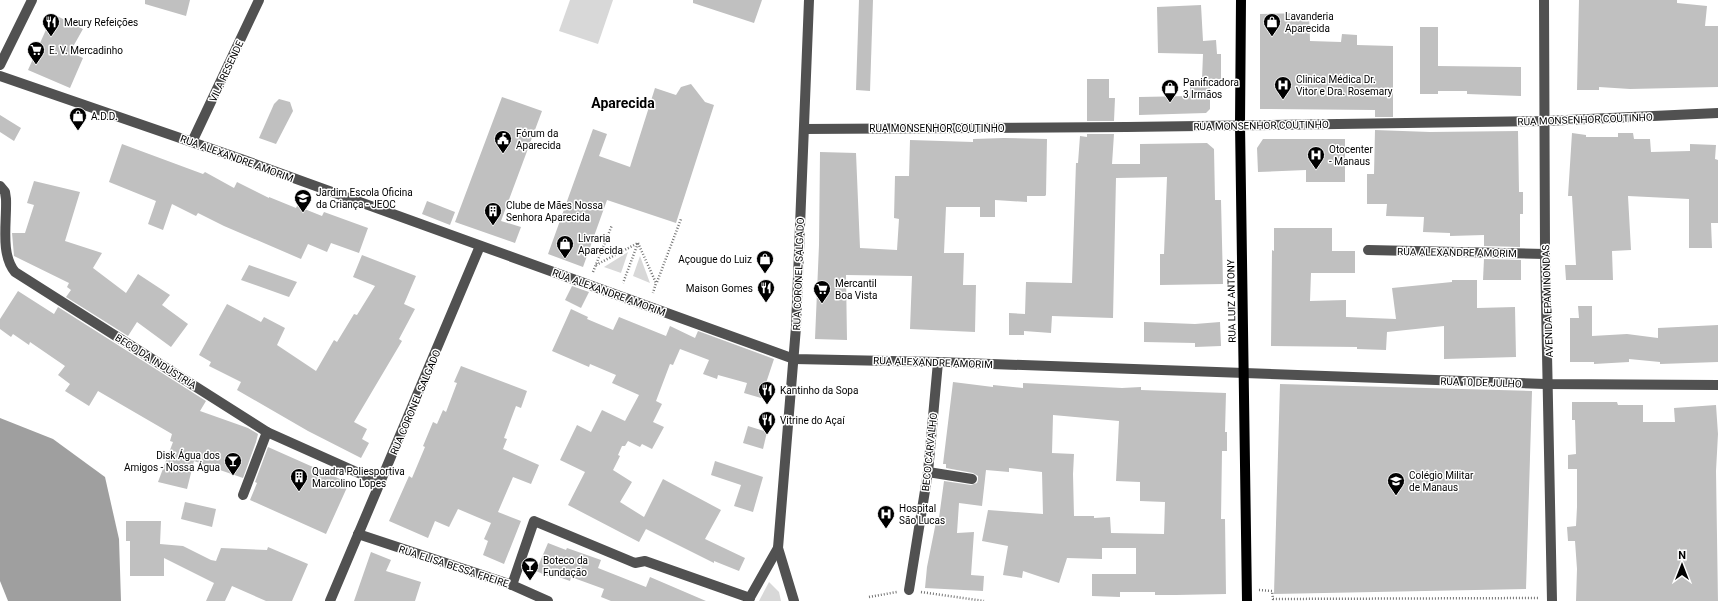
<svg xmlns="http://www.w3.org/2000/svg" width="1718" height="601" viewBox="0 0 1718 601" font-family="Roboto,sans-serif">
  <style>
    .green { fill: #d8d8d8 }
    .water { fill: #9f9f9f }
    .building { fill: #c0c0c0; fill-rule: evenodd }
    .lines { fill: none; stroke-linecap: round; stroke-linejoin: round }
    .path { stroke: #737373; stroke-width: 2.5; stroke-dasharray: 1 2; stroke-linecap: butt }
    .minor { stroke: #515151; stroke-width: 10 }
    .major { stroke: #000; stroke-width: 10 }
    .labels { text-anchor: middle; stroke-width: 3; stroke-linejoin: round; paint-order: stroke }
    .poi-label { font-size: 10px; fill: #000; stroke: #fff; text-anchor: start }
    .street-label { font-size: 10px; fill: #000; stroke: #fff }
    .district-label { font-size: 14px; font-weight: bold; fill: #000; stroke: #fff }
  </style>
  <rect width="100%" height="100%" fill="#fff"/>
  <g class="green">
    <polygon points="570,0 613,0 598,44 559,31"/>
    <polygon points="628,252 621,273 604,267"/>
    <polygon points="640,256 650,283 633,276"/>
    <polygon points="769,582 779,592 781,601 759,601"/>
  </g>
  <polygon class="water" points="0,418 53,439 105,477 119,539 121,601 8,601 0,581"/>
  <g class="building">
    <polygon points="145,0 190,0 186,16 145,4"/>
    <polygon points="693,0 762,0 754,23 693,3"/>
    <polygon points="859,0 873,0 870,91 856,90"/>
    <polygon points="1579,0 1677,0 1677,3 1707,6 1705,26 1718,26 1718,87 1630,89 1599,87 1599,90 1577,90"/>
    <polygon points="1201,5 1203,41 1216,40 1217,54 1221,54 1221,79 1202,79 1203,54 1158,53 1157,7"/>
    <polygon points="1309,13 1310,41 1341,42 1342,34 1357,35 1357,45 1393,46 1393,117 1375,117 1375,110 1260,109 1260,14"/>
    <polygon points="53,14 83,29 70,52 83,58 70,88 28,70"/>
    <polygon points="1420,27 1438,27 1438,66 1521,67 1521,96 1467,94 1467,91 1438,91 1438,94 1420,94"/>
    <polygon points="1087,79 1109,79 1109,98 1115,98 1114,121 1087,121"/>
    <polygon points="1190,81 1210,81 1210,109 1206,113 1139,115 1139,97 1190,96"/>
    <polygon points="691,84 705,102 714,105 676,223 607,200 583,267 548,254 593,129 607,134 599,156 630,167 655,88 676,95 681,87"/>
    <polygon points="502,97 542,111 501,221 521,227 515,243 455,222"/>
    <polygon points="279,99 290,102 293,111 276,144 259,138 274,104"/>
    <polygon points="0,115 21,128 14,141 0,132"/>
    <polygon points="1375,130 1430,132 1518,131 1519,192 1523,192 1523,214 1520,214 1520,247 1484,246 1484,235 1450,236 1450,233 1423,232 1424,217 1386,216 1387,204 1367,204 1367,174 1374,174"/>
    <polygon points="1572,133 1586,135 1586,137 1618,137 1618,133 1633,133 1634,139 1650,139 1651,152 1690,151 1690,144 1716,145 1715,159 1718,160 1718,223 1711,223 1712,248 1689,248 1689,199 1628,196 1631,250 1612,251 1613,280 1566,280 1565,265 1576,265 1572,196 1568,196"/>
    <polygon points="1087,134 1114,134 1112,164 1140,164 1140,144 1207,143 1214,149 1215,200 1221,200 1223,284 1160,285 1160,254 1164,254 1167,177 1116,178 1113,318 1052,316 1051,333 1024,331 1024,335 1009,335 1009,313 1025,314 1026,282 1072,283 1076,163 1078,163 1080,136 1087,137"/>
    <polygon points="1004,138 1047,139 1046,195 1045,196 1027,196 1027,202 995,200 995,217 980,217 980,207 946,207 944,253 964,253 963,285 976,285 975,332 910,329 912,276 846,275 847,340 815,339 819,245 820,152 856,153 860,248 897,250 899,219 894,218 895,176 909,176 910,140 973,142 973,139"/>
    <polygon points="1263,139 1345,139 1345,182 1306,182 1306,170 1258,172 1257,148"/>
    <polygon points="122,144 203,174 205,172 234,188 237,182 269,198 269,197 296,208 297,206 322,216 324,212 368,228 359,253 331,243 327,252 308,244 301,259 224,226 198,213 196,216 172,204 163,230 148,224 156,201 109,182"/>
    <polygon points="34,181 80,192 65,241 102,253 93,268 126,293 138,274 170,295 162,305 188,324 171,347 137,322 128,336 66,297 71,290 67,287 69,283 14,256 12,233 25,233 34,205 27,203"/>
    <polygon points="427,201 455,212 450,225 422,214"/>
    <polygon points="1274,228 1332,228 1332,251 1355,251 1355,273 1311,273 1310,301 1346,300 1346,317 1396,319 1392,288 1452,282 1452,280 1477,280 1477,308 1515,307 1516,357 1444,359 1444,326 1387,332 1386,350 1357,349 1357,347 1271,346 1272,250 1274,251"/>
    <polygon points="362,255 416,276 404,304 415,309 399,339 402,341 354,422 367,429 362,439 369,443 361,458 308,431 237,390 241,382 209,366 211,362 199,355 227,304 261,322 264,317 285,328 277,345 316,371 334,340 337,342 354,314 357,315 375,286 353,277"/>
    <polygon points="1484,259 1521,260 1521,280 1483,280"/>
    <polygon points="249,265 297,282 289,297 241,280"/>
    <polygon points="572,286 589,292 581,308 565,300"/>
    <polygon points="18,291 54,314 58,307 206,401 200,411 248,428 258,434 256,442 243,478 194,461 187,489 158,482 173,442 170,441 172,434 98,391 89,406 65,391 70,384 58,375 65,366 30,342 29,345 13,334 11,337 0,329 0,319"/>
    <polygon points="1578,306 1592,306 1592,336 1627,334 1658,338 1658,328 1718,325 1718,362 1660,364 1660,362 1629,359 1629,362 1594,364 1594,362 1570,362 1570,318 1579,318"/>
    <polygon points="571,309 588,317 587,319 613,330 619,317 666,336 670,326 695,338 698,331 774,359 761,398 744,393 747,383 718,375 717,379 703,374 709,360 680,349 673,365 670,364 656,401 662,404 653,422 664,427 652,449 642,444 640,447 628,441 625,446 622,446 618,455 620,456 613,470 632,482 620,502 644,517 663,479 721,510 705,539 745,558 739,571 714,561 714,563 646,529 639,542 568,505 585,472 560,460 577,425 591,432 602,410 625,421 639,395 612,383 616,375 590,364 589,367 552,351"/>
    <polygon points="1144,322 1195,324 1220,322 1221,346 1195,347 1195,343 1144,342"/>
    <polygon points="461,366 527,391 521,408 516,406 504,438 507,439 503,449 539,465 531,484 513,477 498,512 521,521 504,564 483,555 488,541 484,539 491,523 458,509 449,527 435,521 428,538 389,521 409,476 412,478 425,447 423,446 433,422 437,424 443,410 446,412 457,383 454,382"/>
    <path d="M 953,382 L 993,387 L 993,385 L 1023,388 L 1023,383 L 1122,388 L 1141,387 L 1141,390 L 1226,393 L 1225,432 L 1227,432 L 1227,451 L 1222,451 L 1221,519 L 1225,519 L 1226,594 L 1176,595 L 1155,595 L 1155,592 L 1120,592 L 1120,597 L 1092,596 L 1092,574 L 1136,574 L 1136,548 L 1102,548 L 1102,559 L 1067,558 L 1059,583 L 1023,571 L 1022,578 L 1003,575 L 1008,546 L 982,541 L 988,510 L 1043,514 L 1042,472 L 1009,468 L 1009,472 L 986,470 L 982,506 L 959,503 L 957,533 L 974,532 L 971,575 L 984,576 L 983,591 L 925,588 L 927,567 L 937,517 L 939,518 L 944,481 L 971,485 L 977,483 L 978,480 L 978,476 L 973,473 L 946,468 L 946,464 L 943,464 ZM 1053,415 L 1119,421 L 1116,481 L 1140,482 L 1140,501 L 1165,502 L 1164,534 L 1111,533 L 1110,517 L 1094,518 L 1094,516 L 1074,516 L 1073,474 L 1074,454 L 1052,453 Z"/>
    <polygon points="1280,384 1532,391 1526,589 1274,594"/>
    <polygon points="1572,402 1617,402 1618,405 1643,405 1643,422 1675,422 1674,408 1716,405 1718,434 1716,471 1718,601 1576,601 1577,569 1575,541 1568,541 1567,527 1576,526 1577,507 1577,469 1568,469 1568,455 1576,454 1575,420 1572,420"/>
    <polygon points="748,426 767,432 763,449 743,443"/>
    <polygon points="268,447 349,483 326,534 250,500 257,483 255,482"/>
    <polygon points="715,461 763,477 753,512 734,506 741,485 711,475"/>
    <polygon points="185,502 216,509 212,527 181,519"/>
    <polygon points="126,521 161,521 160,544 183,546 211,560 216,561 221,548 267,550 268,547 308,564 292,601 266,601 232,586 225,601 206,601 214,583 164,558 164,576 130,576 130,541 126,541"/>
    <polygon points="548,543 566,550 567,548 601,560 598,568 646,587 650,577 706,601 611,601 601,597 604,589 571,577 570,581 553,575 552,578 536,571"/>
    <polygon points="371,552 391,560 386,571 421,582 415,601 354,601"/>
  </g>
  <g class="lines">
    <g class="path">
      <polyline points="638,243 656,283 653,293"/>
      <polyline points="596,265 638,243 623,283"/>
      <polyline points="593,272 612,225"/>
      <polyline points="657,282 681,219"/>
      <polyline points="1259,590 1272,591 1273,599 1538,598"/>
      <polyline points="921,592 984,601"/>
      <polyline points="869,597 897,592"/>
    </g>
    <g class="minor">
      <polyline points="1544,0 1545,254 1552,601"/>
      <polyline points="0,65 32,0"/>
      <polyline points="0,76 241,159 794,359 938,362 1545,384 1718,385"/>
      <polyline points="804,129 1127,127 1545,121 1718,113"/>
      <polyline points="192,142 259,0"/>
      <path d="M 0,186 L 5,192 L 6,199 C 7,222 0,254 15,272 L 267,432 L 381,483"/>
      <polyline points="1368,250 1545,254"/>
      <polyline points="928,472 972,479"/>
      <polyline points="243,495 267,432"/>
      <polyline points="358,534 512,585 548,601"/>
      <polyline points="512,585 534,521 635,563 645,561 750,598"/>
      <polyline points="909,590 928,472 938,362"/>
      <polyline points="330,601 480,246"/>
      <polyline points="748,601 778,548"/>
      <polyline points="794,601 778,548 796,327 809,0"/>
    </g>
    <polyline class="major" points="1241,0 1240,124 1247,601"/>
  </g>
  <defs>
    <symbol id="restaurant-pin" viewBox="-11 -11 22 30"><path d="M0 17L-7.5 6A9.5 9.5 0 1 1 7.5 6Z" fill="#000" stroke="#fff"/><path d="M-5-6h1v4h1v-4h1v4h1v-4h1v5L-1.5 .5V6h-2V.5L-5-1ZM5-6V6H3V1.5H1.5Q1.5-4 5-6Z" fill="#fff"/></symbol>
    <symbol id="shop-pin" viewBox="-11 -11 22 30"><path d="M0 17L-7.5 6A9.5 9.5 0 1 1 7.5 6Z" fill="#000" stroke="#fff"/><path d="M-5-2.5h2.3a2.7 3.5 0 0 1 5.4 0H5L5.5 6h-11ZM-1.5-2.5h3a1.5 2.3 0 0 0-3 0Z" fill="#fff"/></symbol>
    <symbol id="supermarket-pin" viewBox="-11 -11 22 30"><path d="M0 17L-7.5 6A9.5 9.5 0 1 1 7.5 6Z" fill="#000" stroke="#fff"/><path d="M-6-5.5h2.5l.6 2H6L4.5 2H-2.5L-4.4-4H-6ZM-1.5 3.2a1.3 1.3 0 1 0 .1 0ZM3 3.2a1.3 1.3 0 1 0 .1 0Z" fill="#fff"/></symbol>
    <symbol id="hospital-pin" viewBox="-11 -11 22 30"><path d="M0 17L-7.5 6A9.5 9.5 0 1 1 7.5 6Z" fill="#000" stroke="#fff"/><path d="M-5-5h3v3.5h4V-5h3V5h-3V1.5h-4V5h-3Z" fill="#fff"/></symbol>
    <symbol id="civic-pin" viewBox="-11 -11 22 30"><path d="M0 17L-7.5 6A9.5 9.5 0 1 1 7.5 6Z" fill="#000" stroke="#fff"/><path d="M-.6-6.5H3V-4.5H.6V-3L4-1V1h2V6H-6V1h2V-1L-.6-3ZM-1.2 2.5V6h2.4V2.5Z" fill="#fff"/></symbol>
    <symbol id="school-pin" viewBox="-11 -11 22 30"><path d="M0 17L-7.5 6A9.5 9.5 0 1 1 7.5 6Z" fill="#000" stroke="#fff"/><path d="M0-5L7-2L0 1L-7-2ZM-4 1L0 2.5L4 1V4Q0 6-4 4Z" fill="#fff"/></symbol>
    <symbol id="building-pin" viewBox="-11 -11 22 30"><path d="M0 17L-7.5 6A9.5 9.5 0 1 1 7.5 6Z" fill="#000" stroke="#fff"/><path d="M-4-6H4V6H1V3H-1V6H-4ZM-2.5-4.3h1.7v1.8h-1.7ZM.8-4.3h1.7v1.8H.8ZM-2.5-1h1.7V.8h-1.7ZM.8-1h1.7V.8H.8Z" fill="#fff"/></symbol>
    <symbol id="bar-pin" viewBox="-11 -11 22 30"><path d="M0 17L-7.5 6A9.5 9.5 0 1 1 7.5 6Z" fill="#000" stroke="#fff"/><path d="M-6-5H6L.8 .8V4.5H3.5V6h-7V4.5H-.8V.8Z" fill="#fff"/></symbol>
  </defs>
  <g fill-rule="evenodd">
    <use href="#restaurant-pin" x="41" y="12" width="20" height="27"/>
    <use href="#shop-pin" x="1262" y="12" width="20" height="27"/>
    <use href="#supermarket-pin" x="26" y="40" width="20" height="27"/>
    <use href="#hospital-pin" x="1273" y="75" width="20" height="27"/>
    <use href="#shop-pin" x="1160" y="78" width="20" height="27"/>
    <use href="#shop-pin" x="68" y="106" width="20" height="27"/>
    <use href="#civic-pin" x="493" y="129" width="20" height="27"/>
    <use href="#hospital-pin" x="1306" y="145" width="20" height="27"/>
    <use href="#school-pin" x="293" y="188" width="20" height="27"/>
    <use href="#building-pin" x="483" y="201" width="20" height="27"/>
    <use href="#shop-pin" x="555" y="234" width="20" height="27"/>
    <use href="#shop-pin" x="755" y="249" width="20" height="27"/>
    <use href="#restaurant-pin" x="756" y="278" width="20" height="27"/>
    <use href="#supermarket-pin" x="812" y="279" width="20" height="27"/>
    <use href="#restaurant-pin" x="757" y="380" width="20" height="27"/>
    <use href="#restaurant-pin" x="757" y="410" width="20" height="27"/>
    <use href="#bar-pin" x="223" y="451" width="20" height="27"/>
    <use href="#building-pin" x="289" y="467" width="20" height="27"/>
    <use href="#school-pin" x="1386" y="471" width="20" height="27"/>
    <use href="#hospital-pin" x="876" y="504" width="20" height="27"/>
    <use href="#bar-pin" x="520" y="556" width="20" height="27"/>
  </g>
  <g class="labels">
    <g class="poi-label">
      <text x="1285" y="20">Lavanderia<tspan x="1285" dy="12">Aparecida</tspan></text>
      <text x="64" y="26">Meury Refeições</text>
      <text x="49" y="54">E. V. Mercadinho</text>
      <text x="1296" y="83">Clinica Médica Dr.<tspan x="1296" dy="12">Vitor e Dra. Rosemary</tspan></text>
      <text x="1183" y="86">Panificadora<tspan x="1183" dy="12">3 Irmãos</tspan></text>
      <text x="91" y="120">A.D.D.</text>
      <text x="516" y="137">Fórum da<tspan x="516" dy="12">Aparecida</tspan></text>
      <text x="1329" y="153">Otocenter<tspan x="1329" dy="12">- Manaus</tspan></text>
      <text x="316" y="196">Jardim Escola Oficina<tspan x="316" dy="12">da Criança - JEOC</tspan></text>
      <text x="506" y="209">Clube de Mães Nossa<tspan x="506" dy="12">Senhora Aparecida</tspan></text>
      <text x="578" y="242">Livraria<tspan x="578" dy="12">Aparecida</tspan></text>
      <text x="752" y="263" text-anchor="end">Açougue do Luiz</text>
      <text x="835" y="287">Mercantil<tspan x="835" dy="12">Boa Vista</tspan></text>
      <text x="753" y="292" text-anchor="end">Maison Gomes</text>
      <text x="780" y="394">Kantinho da Sopa</text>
      <text x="780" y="424">Vitrine do Açaí</text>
      <text x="220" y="459" text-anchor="end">Disk Água dos<tspan x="220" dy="12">Amigos - Nossa Água</tspan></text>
      <text x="312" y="475">Quadra Poliesportiva<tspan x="312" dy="12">Marcolino Lopes</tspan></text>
      <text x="1409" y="479">Colégio Militar<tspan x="1409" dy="12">de Manaus</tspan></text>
      <text x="899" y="512">Hospital<tspan x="899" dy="12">São Lucas</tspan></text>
      <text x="543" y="564">Boteco da<tspan x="543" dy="12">Fundação</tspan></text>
    </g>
    <g class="street-label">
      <text transform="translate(226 71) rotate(-65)" y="4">VILA RESENDE</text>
      <text transform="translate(1585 119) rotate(-2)" y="4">RUA MONSENHOR COUTINHO</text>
      <text transform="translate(1261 125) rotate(-1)" y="4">RUA MONSENHOR COUTINHO</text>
      <text x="937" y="132">RUA MONSENHOR COUTINHO</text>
      <text transform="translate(237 158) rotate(20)" y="4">RUA ALEXANDRE AMORIM</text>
      <text transform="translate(1457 252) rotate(1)" y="4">RUA ALEXANDRE AMORIM</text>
      <text transform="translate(798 274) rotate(-88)" y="4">RUA CORONEL SALGADO</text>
      <text transform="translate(609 292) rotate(20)" y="4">RUA ALEXANDRE AMORIM</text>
      <text transform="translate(1231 301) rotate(-91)" y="4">RUA LUIZ ANTONY</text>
      <text transform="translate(1547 301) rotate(-92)" y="4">AVENIDA EPAMINONDAS</text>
      <text transform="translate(156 361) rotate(32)" y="4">BECO DA INDÚSTRIA</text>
      <text transform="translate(933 362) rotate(2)" y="4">RUA ALEXANDRE AMORIM</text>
      <text transform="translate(1481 382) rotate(2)" y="4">RUA 10 DE JULHO</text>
      <text transform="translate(415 402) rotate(-67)" y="4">RUA CORONEL SALGADO</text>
      <text transform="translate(929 452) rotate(-84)" y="4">BECO CARVALHO</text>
      <text transform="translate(454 566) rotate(18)" y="4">RUA ELISA BESSA FREIRE</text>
    </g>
    <g class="district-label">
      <text x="623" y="108">Aparecida</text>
    </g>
  </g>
  <g transform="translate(1682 565)" stroke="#ffffff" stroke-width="3" paint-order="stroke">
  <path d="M0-3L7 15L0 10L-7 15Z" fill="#000000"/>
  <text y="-6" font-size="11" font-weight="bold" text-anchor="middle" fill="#000000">N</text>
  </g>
</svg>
